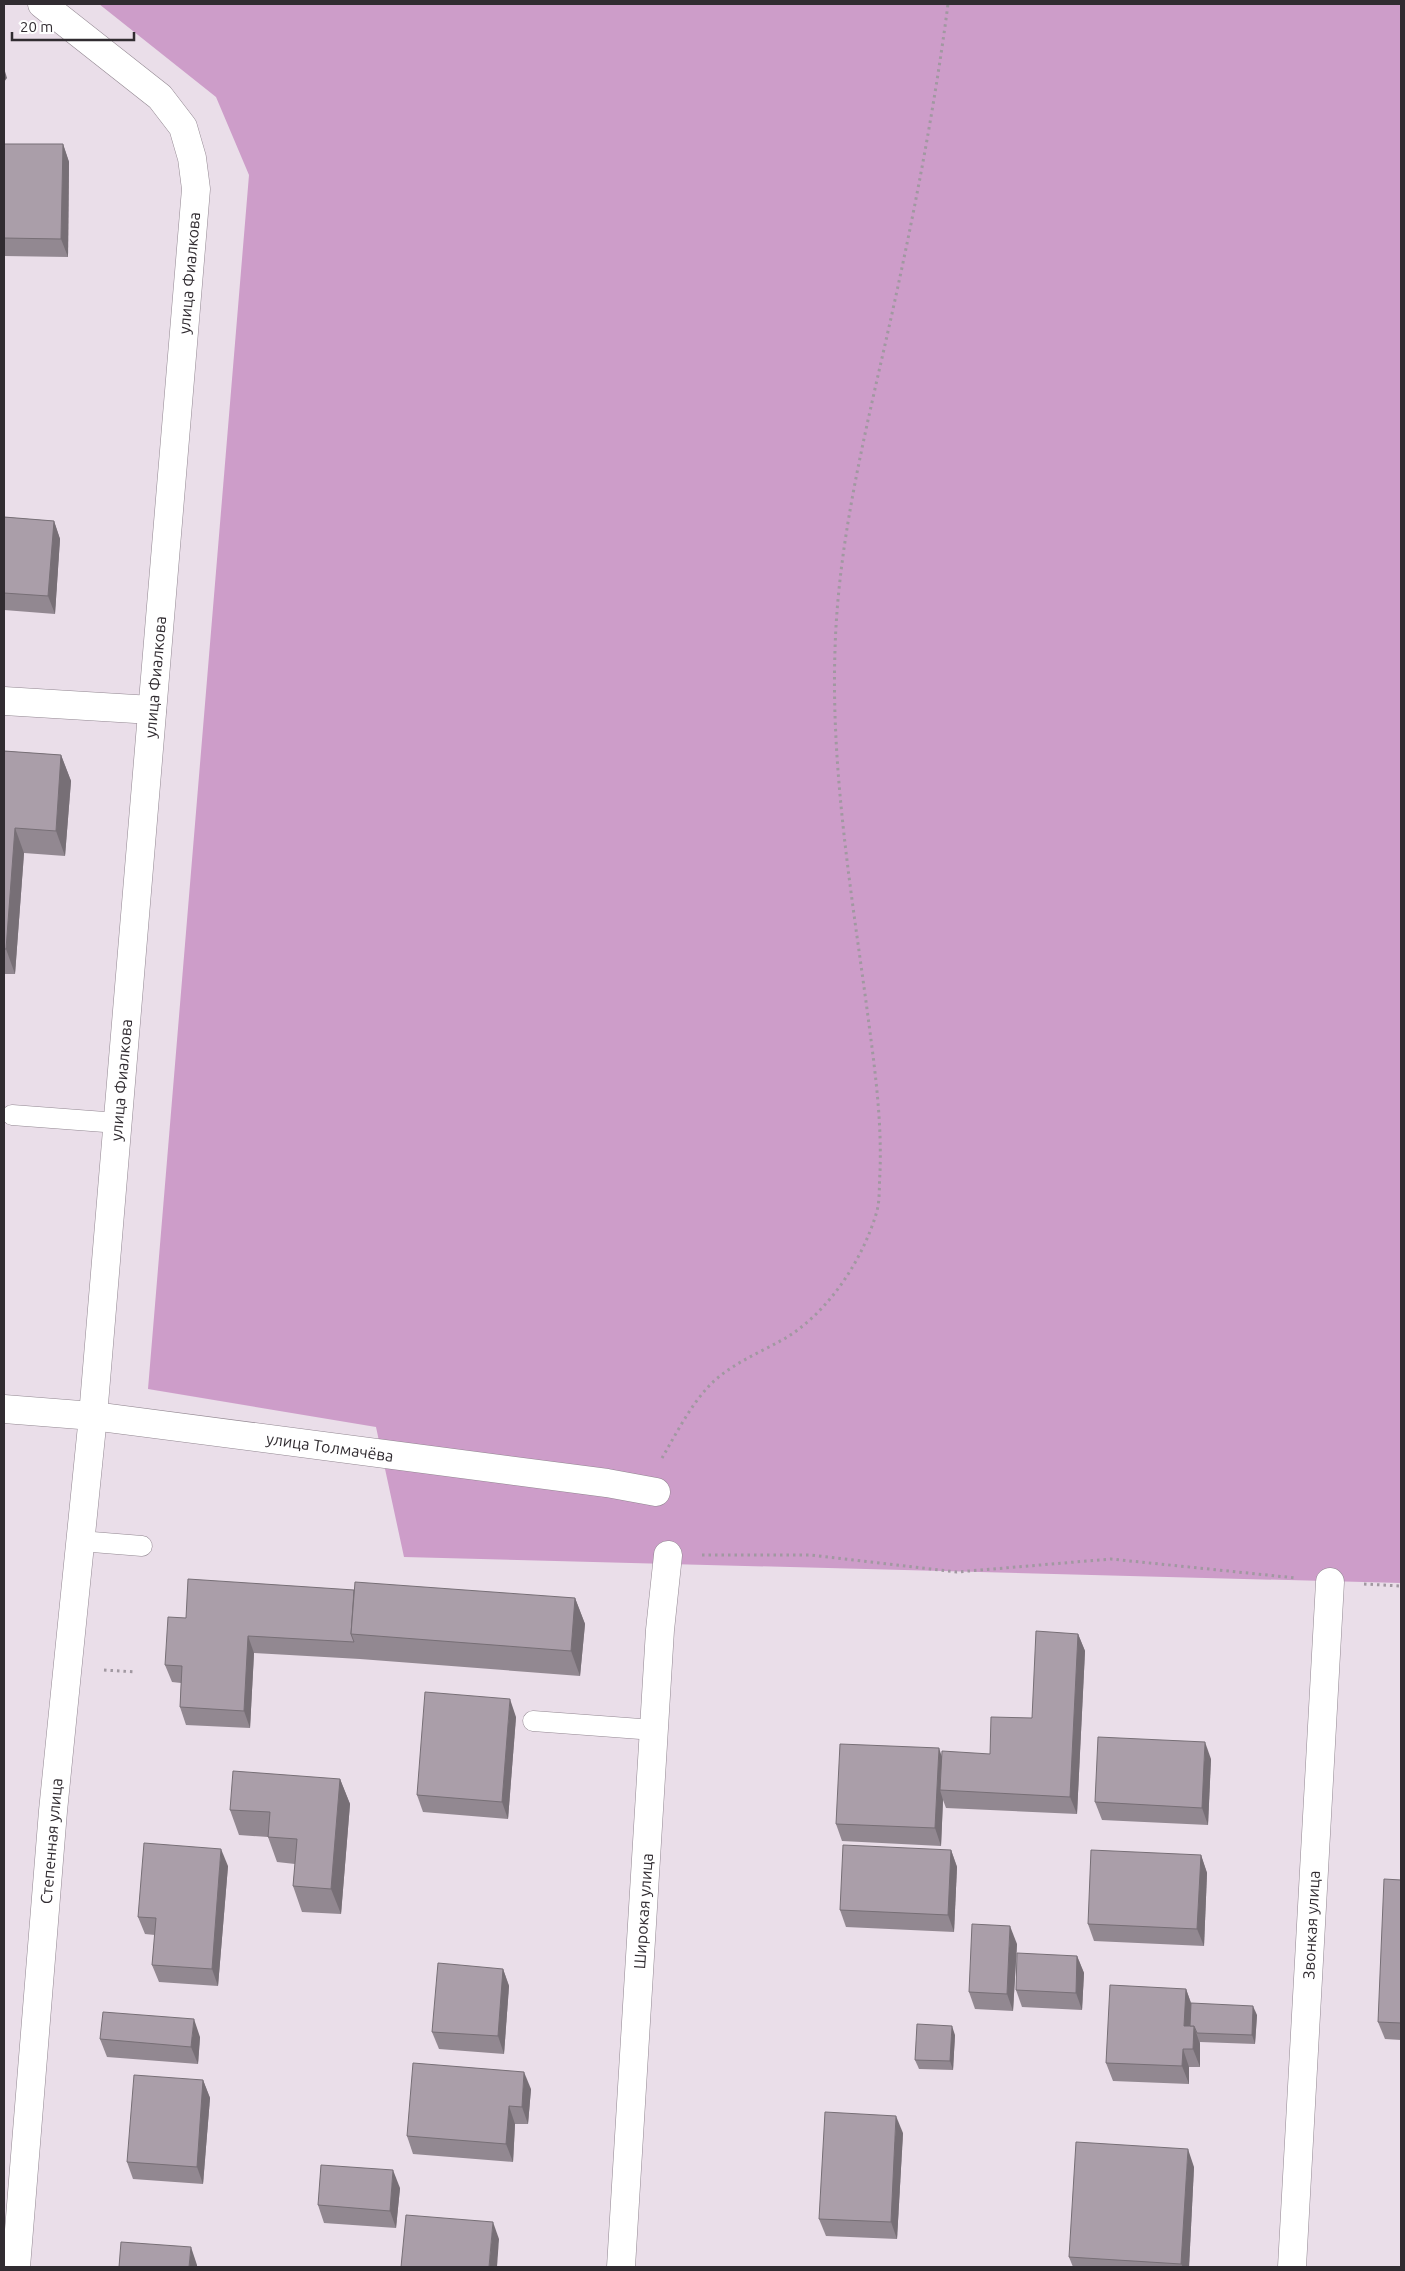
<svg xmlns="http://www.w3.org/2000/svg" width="1405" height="2271" viewBox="0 0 1405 2271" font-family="Ubuntu,sans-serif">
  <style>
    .green { fill: #cd9dc9 }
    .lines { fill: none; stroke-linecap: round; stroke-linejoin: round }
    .service-casing { stroke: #928791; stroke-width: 21 }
    .minor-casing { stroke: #928791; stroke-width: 29 }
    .tertiary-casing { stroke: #928791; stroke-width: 29 }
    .path { stroke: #a198a1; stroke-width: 3; stroke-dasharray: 2.5 4; stroke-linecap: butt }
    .service { stroke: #fff; stroke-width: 20 }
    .minor { stroke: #fff; stroke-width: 28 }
    .tertiary { stroke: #fff; stroke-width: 28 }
    .wall { fill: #928891 }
    .shaded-wall { fill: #776f76 }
    .building { fill: #aa9ea9; stroke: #776f76 }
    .labels { text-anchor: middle; stroke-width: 4; stroke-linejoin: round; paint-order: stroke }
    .street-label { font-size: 16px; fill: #312c31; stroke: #fff }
  </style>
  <rect width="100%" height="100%" fill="#eadee9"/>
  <polygon class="green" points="99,4 1401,4 1401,1583 404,1557 376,1427 148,1389 249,175 216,97"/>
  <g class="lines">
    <defs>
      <g id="service">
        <polyline points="12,1115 118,1123"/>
        <polyline points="80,1541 142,1546"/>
        <polyline points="533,1721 654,1730"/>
      </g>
      <g id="minor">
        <polyline points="4,701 152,710"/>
        <polyline points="4,1409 93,1416 607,1483 656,1492"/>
        <polyline points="621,2267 660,1630 668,1555"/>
        <polyline points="1292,2267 1330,1582"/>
      </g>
      <polyline id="tertiary" points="16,2267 53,1811 93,1416 196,189 192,158 183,127 160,97 42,4"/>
    </defs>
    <use href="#service" class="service-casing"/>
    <use href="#minor" class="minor-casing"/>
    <use href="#tertiary" class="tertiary-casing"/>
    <g class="path">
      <path d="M 662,1458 C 676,1434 690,1406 709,1386 C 729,1365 757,1354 782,1340 C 827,1315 863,1260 877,1211 C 880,1199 879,1185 880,1172 C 882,1117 874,1063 867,1009 C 851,890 831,770 835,650 C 838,541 865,434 889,327 C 913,220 934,112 948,4"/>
      <polyline points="702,1555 810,1555 957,1572 1111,1559 1296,1578"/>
      <polyline points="1364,1584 1401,1586"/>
      <polyline points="104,1670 136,1672"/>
    </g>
    <use href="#service" class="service"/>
    <use href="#minor" class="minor"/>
    <use href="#tertiary" class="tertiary"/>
  </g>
  <g class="wall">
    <polygon points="4,144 63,144 69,162 68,257 4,256"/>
    <polygon points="4,517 54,521 60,539 55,614 4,610"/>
    <polygon points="4,751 61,755 71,781 65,856 24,853 15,974 4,974"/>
    <polygon points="354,1590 575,1598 585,1624 580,1676 360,1659 254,1653 250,1728 186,1725 180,1707 181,1683 172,1682 165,1665 186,1618"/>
    <polygon points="1078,1634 1085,1651 1077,1814 946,1808 943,1800 941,1846 842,1841 836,1824 942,1756 990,1754 1032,1718"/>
    <polygon points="516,1717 508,1819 423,1812 417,1795"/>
    <polygon points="1211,1759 1208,1825 1102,1820 1095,1802"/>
    <polygon points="340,1779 350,1804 341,1914 302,1912 293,1886 295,1864 277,1862 268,1837 239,1835 230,1810"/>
    <polygon points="951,1850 957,1867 954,1932 846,1927 840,1910"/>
    <polygon points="1201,1855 1207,1873 1204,1946 1094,1941 1088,1924"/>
    <polygon points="228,1866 218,1986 159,1982 152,1965 155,1935 145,1934 138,1917"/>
    <polygon points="1401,1880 1401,2040 1385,2039 1378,2022"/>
    <polygon points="1017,1944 1013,2011 975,2009 969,1992"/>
    <polygon points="1077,1956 1084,1973 1082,2010 1022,2007 1016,1990"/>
    <polygon points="503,1969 509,1986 504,2054 439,2049 432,2032"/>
    <polygon points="1186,1989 1191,2003 1257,2015 1255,2044 1200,2042 1200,2067 1189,2067 1189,2084 1113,2081 1106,2063"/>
    <polygon points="955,2035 953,2070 919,2069 915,2060"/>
    <polygon points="200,2037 198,2064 107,2057 100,2039"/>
    <polygon points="203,2080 210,2098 203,2184 133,2179 127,2162"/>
    <polygon points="531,2089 528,2124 515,2124 513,2162 413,2154 407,2136"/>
    <polygon points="903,2133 897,2239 826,2236 819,2219"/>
    <polygon points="1194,2167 1189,2267 1073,2267 1069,2257"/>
    <polygon points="400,2188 396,2228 324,2223 318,2205"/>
  </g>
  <g class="shaded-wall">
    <polygon points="4,68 7,78 4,82"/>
    <polygon points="63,144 69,162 68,257 61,239"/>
    <polygon points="54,521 60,539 55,614 48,596"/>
    <polygon points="61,755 71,781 65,856 56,831"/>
    <polygon points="15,828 24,853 15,974 6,949"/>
    <polygon points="575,1598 585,1624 580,1676 571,1651"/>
    <polygon points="1078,1634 1085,1651 1077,1814 1070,1797"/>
    <polygon points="248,1636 254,1653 250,1728 244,1711"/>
    <polygon points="510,1699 516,1717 508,1819 502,1802"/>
    <polygon points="1205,1742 1211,1759 1208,1825 1202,1808"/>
    <polygon points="939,1748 945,1766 940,1790 943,1800 941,1846 935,1828"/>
    <polygon points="340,1779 350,1804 341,1914 331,1889"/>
    <polygon points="221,1849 228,1866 218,1986 212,1969"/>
    <polygon points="951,1850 957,1867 954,1932 948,1915"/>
    <polygon points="1201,1855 1207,1873 1204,1946 1197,1929"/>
    <polygon points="1010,1926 1017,1944 1013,2011 1007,1994"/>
    <polygon points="1077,1956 1084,1973 1082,2010 1076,1993"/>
    <polygon points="503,1969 509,1986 504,2054 498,2036"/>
    <polygon points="1186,1989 1192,2006 1190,2033 1184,2026"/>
    <polygon points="1253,2006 1257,2015 1255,2044 1252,2035"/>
    <polygon points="194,2019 200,2037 198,2064 191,2047"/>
    <polygon points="952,2026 955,2035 953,2070 950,2061"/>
    <polygon points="1194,2026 1200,2044 1200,2067 1193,2049"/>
    <polygon points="1183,2049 1189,2067 1189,2084 1182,2066"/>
    <polygon points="524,2072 531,2089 528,2124 522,2107"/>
    <polygon points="203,2080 210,2098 203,2184 197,2167"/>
    <polygon points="509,2106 515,2124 513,2162 506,2144"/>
    <polygon points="896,2116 903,2133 897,2239 891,2222"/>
    <polygon points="1188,2149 1194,2167 1189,2267 1183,2267 1181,2264"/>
    <polygon points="393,2170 400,2188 396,2228 390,2211"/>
    <polygon points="493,2222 499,2239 497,2267 489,2267"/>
    <polygon points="191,2247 197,2265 197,2267 189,2267"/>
  </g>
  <g class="building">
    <polygon points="4,144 63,144 61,239 4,238"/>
    <polygon points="4,517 54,521 48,596 4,593"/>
    <polygon points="4,751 61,755 56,831 15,828 6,949 4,949"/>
    <polygon points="188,1579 354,1590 351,1634 354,1642 248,1636 244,1711 180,1707 182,1666 165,1665 168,1617 186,1618"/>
    <polygon points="355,1582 575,1598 571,1651 351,1634"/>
    <polygon points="1036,1631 1078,1634 1070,1797 940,1790 942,1751 990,1754 991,1717 1032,1718"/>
    <polygon points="425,1692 510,1699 502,1802 417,1795"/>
    <polygon points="1098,1737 1205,1742 1202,1808 1095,1802"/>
    <polygon points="840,1744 939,1748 935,1828 836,1824"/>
    <polygon points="233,1771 340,1779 331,1889 293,1886 297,1839 268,1837 270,1812 230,1810"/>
    <polygon points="144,1843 221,1849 212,1969 152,1965 156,1918 138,1917"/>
    <polygon points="843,1845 951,1850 948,1915 840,1910"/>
    <polygon points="1091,1850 1201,1855 1197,1929 1088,1924"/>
    <polygon points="1384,1879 1401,1880 1401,2023 1378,2022"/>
    <polygon points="972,1924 1010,1926 1007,1994 969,1992"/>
    <polygon points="1017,1953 1077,1956 1076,1993 1016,1990"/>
    <polygon points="438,1963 503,1969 498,2036 432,2032"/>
    <polygon points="1110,1985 1186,1989 1184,2026 1194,2026 1193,2049 1183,2049 1182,2066 1106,2063"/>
    <polygon points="1191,2003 1253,2006 1252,2035 1197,2033 1194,2026 1190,2026"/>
    <polygon points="103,2012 194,2019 191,2047 100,2039"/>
    <polygon points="917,2024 952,2026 950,2061 915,2060"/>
    <polygon points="413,2063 524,2072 522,2107 509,2106 506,2144 407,2136"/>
    <polygon points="134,2075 203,2080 197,2167 127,2162"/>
    <polygon points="825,2112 896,2116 891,2222 819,2219"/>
    <polygon points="1076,2142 1188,2149 1181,2264 1069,2257"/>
    <polygon points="321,2165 393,2170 390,2211 318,2205"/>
    <polygon points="406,2215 493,2222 489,2267 401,2267"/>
    <polygon points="121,2242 191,2247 189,2267 119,2267"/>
  </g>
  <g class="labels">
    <g class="street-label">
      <text transform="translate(189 273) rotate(-85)" y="6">улица Фиалкова</text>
      <text transform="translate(155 677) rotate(-85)" y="6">улица Фиалкова</text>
      <text transform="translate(121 1080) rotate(-85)" y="6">улица Фиалкова</text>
      <text transform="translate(330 1447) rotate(8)" y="6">улица Толмачёва</text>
      <text transform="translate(51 1841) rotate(-85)" y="6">Степенная улица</text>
      <text transform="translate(643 1911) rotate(-86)" y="6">Широкая улица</text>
      <text transform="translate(1311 1925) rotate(-87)" y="6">Звонкая улица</text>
    </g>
  </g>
  <rect width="1405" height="2271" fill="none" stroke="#312c31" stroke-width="10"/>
  <path d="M12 32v8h122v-8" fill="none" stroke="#312c31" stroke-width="2.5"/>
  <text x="20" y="32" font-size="15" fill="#312c31" stroke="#ffffff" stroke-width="4" paint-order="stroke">20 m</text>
</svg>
